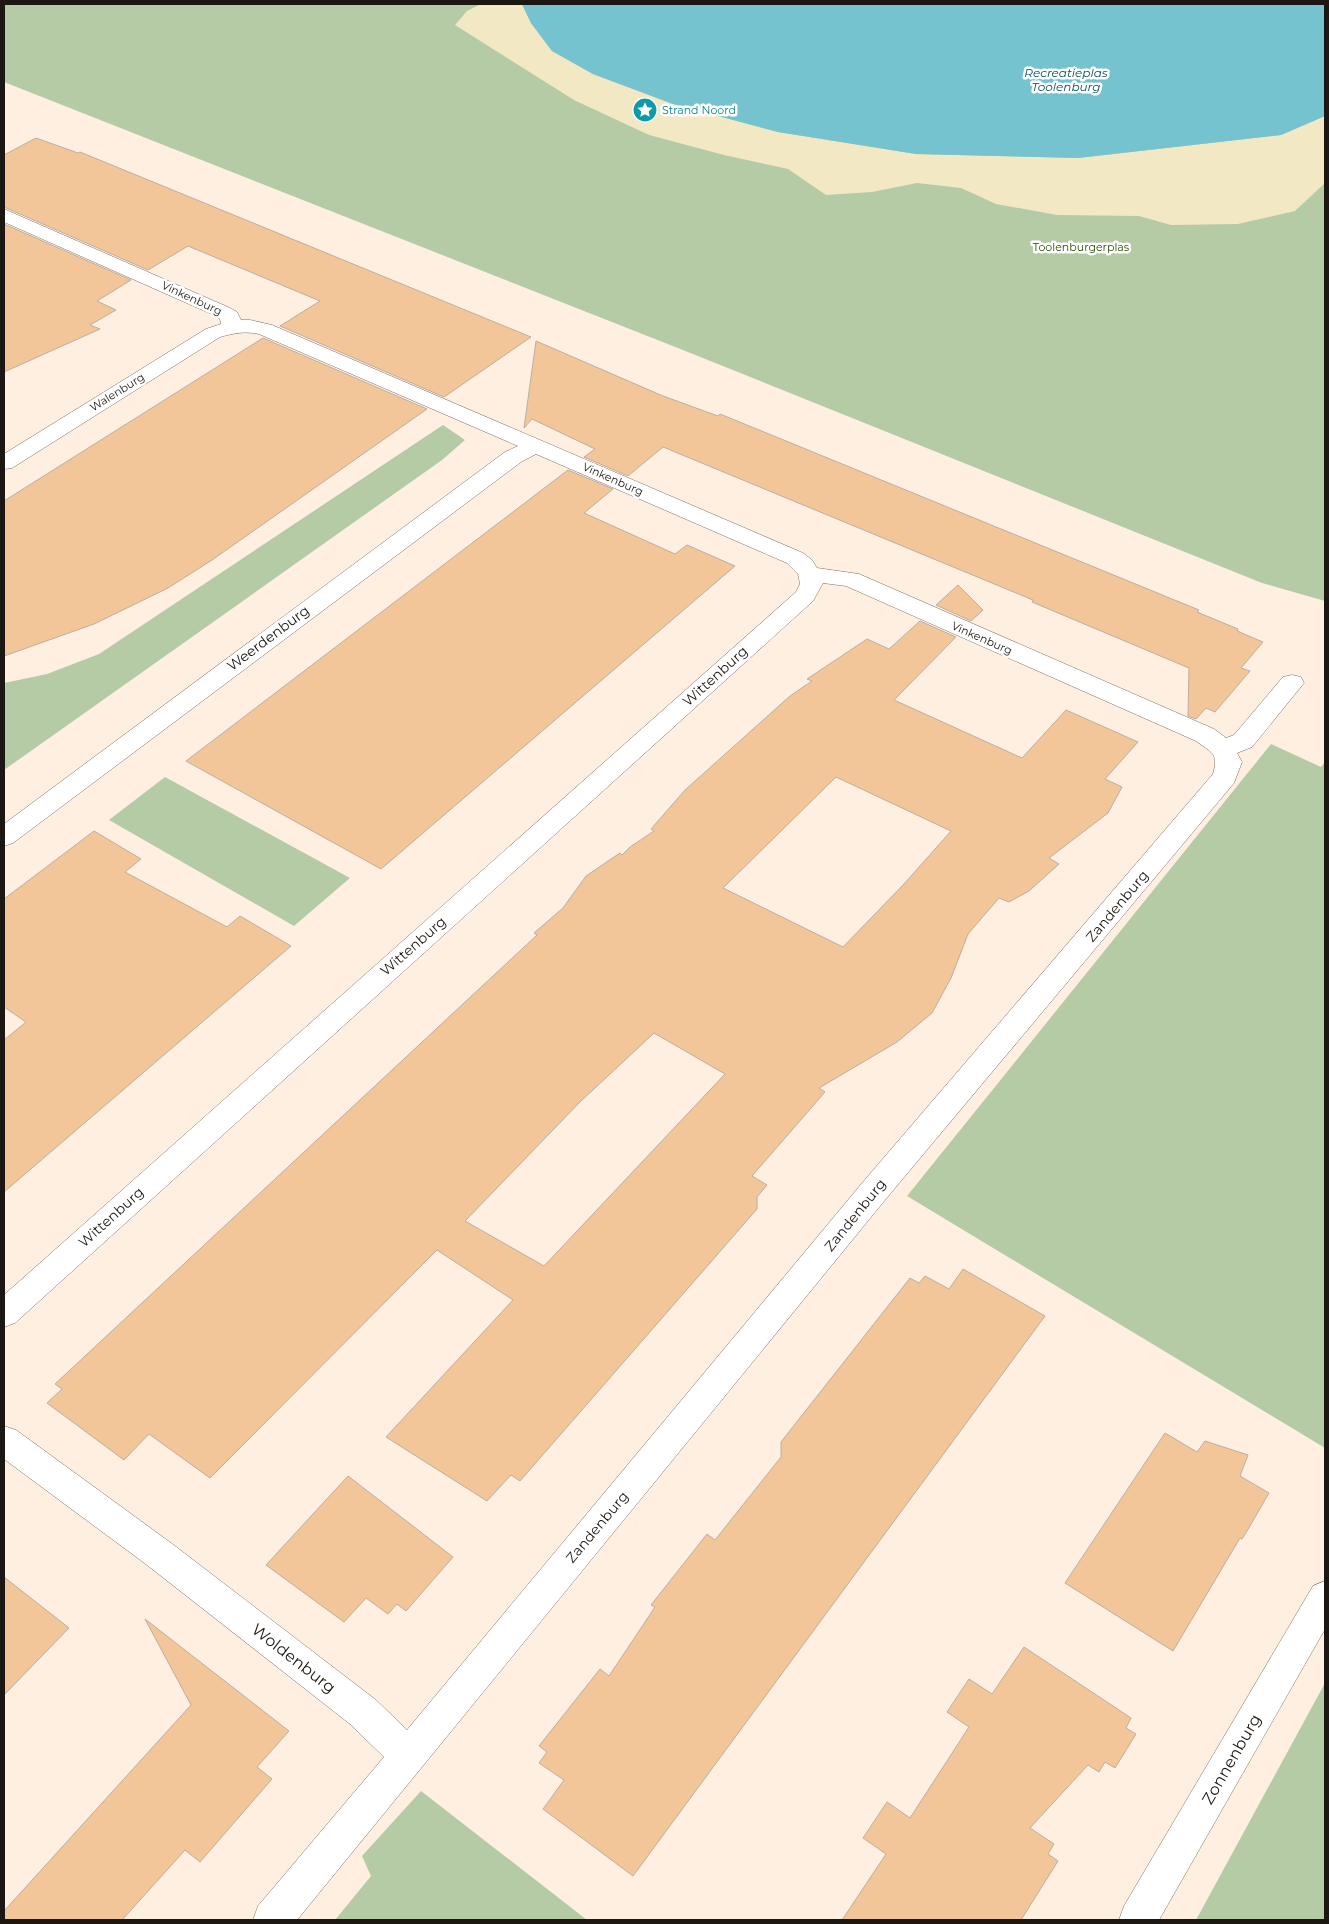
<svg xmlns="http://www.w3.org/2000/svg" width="1329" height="1924" viewBox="0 0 1329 1924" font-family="Montserrat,sans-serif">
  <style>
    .green { fill: #b4cba6 }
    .sand { fill: #f2e8c3 }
    .water { fill: #76c3d0 }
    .building { fill: #f3c699; stroke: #bcaea1; fill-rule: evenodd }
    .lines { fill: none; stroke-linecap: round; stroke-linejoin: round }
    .street-casing { stroke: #7c6f63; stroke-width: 1 }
    .street { fill: #fff; fill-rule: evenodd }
    .labels { text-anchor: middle; stroke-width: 5; stroke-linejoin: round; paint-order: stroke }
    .far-culture-label { font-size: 11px; fill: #0d838f; stroke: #fff; text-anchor: start }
    .far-park-label { font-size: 11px; fill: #284d00; stroke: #fff }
    .far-street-label { font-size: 11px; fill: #1c1712; stroke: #fff }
    .far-water-label { font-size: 12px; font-style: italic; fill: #094f59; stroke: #fff }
    .street-label { font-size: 14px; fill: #1c1712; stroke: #fff }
    .near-street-label { font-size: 16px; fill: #1c1712; stroke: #fff }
  </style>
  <rect width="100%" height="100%" fill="#feefe1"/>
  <g class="green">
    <polygon points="4,4 1325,4 1325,601 1262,583 688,352 4,82"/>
    <polygon points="443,425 465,440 442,460 4,770 4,683 47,674 99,654"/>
    <polygon points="1271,744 1321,767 1325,762 1325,1448 907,1196"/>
    <polygon points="165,777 350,878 294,926 109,820"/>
    <polygon points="1325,1683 1325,1920 1196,1920"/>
    <polygon points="421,1791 587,1920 335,1920 371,1876 362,1856"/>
  </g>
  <polygon class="sand" points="481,4 522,4 531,23 552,51 593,74 673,104 778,132 916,154 1078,158 1281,135 1325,116 1325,183 1295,211 1238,224 1171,225 1139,216 1057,215 996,204 961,188 917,183 872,192 826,195 788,169 724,155 649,135 574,100 455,25 467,11"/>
  <polygon class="water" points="522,4 1325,4 1325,116 1281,135 1078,158 916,154 778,132 673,104 593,74 552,51 531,23"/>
  <g class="building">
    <polygon points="36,138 78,153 80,152 531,337 444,397 280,326 320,301 188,246 148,270 4,207 4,155"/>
    <polygon points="4,224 131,280 97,301 116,310 90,325 100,329 4,372"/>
    <polygon points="263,338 427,409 212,560 168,588 94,624 4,656 4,501"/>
    <polygon points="536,341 663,396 718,416 720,414 1199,610 1197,612 1238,629 1237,631 1263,642 1241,668 1250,671 1215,712 1206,708 1196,719 1188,716 1189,668 1032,602 1033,600 663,447 628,476 584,457 595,449 532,419 524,428"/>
    <polygon points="568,470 613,489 584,513 675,554 687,545 735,566 381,869 186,761"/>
    <polygon points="958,585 983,610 971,621 936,605"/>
    <path d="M 920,621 L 956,637 L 894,700 L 1022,758 L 1066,710 L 1138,742 L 1105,779 L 1122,787 L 1108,813 L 1049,858 L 1059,864 L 1029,891 L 1009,902 L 999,898 L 968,934 L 951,978 L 932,1013 L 897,1042 L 819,1088 L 825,1092 L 752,1176 L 767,1185 L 757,1197 L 757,1209 L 520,1481 L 511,1475 L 487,1501 L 386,1437 L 513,1300 L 437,1250 L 210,1478 L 149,1434 L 124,1460 L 47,1403 L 62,1389 L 55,1384 L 537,935 L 534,933 L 563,908 L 586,876 L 620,853 L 622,855 L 630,847 L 654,831 L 651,829 L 685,790 L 790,696 L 812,681 L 807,679 L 867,639 L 889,649 ZM 836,777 L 951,831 L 904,884 L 843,947 L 723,888 ZM 654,1033 L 725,1074 L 544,1266 L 465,1221 L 580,1102 Z"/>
    <polygon points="94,831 141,859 125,872 227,927 240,916 291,946 4,1192 4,1040 26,1022 4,1007 4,899"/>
    <polygon points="963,1269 1045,1316 633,1876 543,1809 564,1780 539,1763 547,1752 539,1746 600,1669 609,1676 655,1607 651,1605 707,1534 715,1540 781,1457 781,1442 910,1278 919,1283 925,1276 949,1289"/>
    <polygon points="1165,1433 1197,1452 1205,1441 1248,1455 1240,1476 1269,1493 1247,1531 1242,1539 1240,1538 1173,1651 1065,1583"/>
    <polygon points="348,1476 453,1557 406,1611 397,1604 388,1614 366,1598 344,1622 266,1565"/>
    <polygon points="4,1577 69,1628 4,1695"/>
    <polygon points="145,1619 289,1731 257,1767 272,1779 200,1862 185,1850 122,1920 4,1920 4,1911 191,1705"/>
    <polygon points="1024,1647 1131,1718 1126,1728 1136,1734 1115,1768 1105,1762 1099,1772 1088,1765 1030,1828 1054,1844 1048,1854 1058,1861 1021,1920 842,1920 886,1854 863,1838 887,1802 910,1818 969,1727 947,1712 969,1679 992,1694"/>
  </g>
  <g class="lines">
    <defs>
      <g id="street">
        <path d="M 4,209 L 230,308 L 237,312 L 241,320 L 250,320 L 272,325 L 803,553 L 812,560 L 817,568 L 859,574 L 1214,729 L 1226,738 L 1234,735 L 1283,677 L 1292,675 L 1301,677 L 1304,683 L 1252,747 L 1237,753 L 1242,762 L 1234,783 L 885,1200 L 297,1920 L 253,1920 L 258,1906 L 384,1757 L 350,1724 L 147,1565 L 4,1459 L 4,1426 L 16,1430 L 171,1543 L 376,1700 L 407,1730 L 863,1182 L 1213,774 C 1219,753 1212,753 1196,741 L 846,586 L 823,583 L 813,601 L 15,1323 L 4,1327 L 4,1295 L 796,592 L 800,584 L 798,574 L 787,563 L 536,454 L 521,462 L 13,843 L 4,846 L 4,824 L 505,452 L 518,446 L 259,334 C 245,331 234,333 220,337 L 12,468 L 4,469 L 4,454 L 206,329 L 221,324 L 220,319 L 216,316 L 4,222 Z"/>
        <polygon points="1325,1581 1325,1629 1159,1920 1119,1920 1124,1906 1313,1586"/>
      </g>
    </defs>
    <use href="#street" class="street-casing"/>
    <use href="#street" class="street"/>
  </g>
  <defs>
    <symbol id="sight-disc" viewBox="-11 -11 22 22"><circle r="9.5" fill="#0f9aa8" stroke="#fff"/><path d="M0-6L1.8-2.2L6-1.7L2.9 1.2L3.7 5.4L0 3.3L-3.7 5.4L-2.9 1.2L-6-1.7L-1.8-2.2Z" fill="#fff"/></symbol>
  </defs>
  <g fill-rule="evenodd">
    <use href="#sight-disc" x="631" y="96" width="28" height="28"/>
  </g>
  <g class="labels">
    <g class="far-culture-label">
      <text x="662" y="114">Strand Noord</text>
    </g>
    <g class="far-park-label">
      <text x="1081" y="251">Toolenburgerplas</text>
    </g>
    <g class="far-street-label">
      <text transform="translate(192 298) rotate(25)" y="4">Vinkenburg</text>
      <text transform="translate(117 392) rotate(-32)" y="4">Walenburg</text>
      <text transform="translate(613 479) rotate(24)" y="4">Vinkenburg</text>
      <text transform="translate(982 638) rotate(24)" y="4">Vinkenburg</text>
    </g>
    <g class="far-water-label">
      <text x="1066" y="77">Recreatieplas<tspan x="1066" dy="14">Toolenburg</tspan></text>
    </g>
    <g class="street-label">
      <text transform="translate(268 638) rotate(-37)" y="5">Weerdenburg</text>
      <text transform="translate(715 676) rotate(-42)" y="5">Wittenburg</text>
      <text transform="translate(1117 906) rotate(-50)" y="5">Zandenburg</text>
      <text transform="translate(413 946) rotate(-41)" y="5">Wittenburg</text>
      <text transform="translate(855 1215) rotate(-51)" y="5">Zandenburg</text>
      <text transform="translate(111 1217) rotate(-42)" y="5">Wittenburg</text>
      <text transform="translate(597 1527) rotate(-50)" y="5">Zandenburg</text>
    </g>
    <g class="near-street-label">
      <text transform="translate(294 1658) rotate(38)" y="6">Woldenburg</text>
      <text transform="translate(1231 1759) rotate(-60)" y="6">Zonnenburg</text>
    </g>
  </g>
  <rect width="1329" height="1924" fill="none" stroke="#1c1712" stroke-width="10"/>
</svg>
